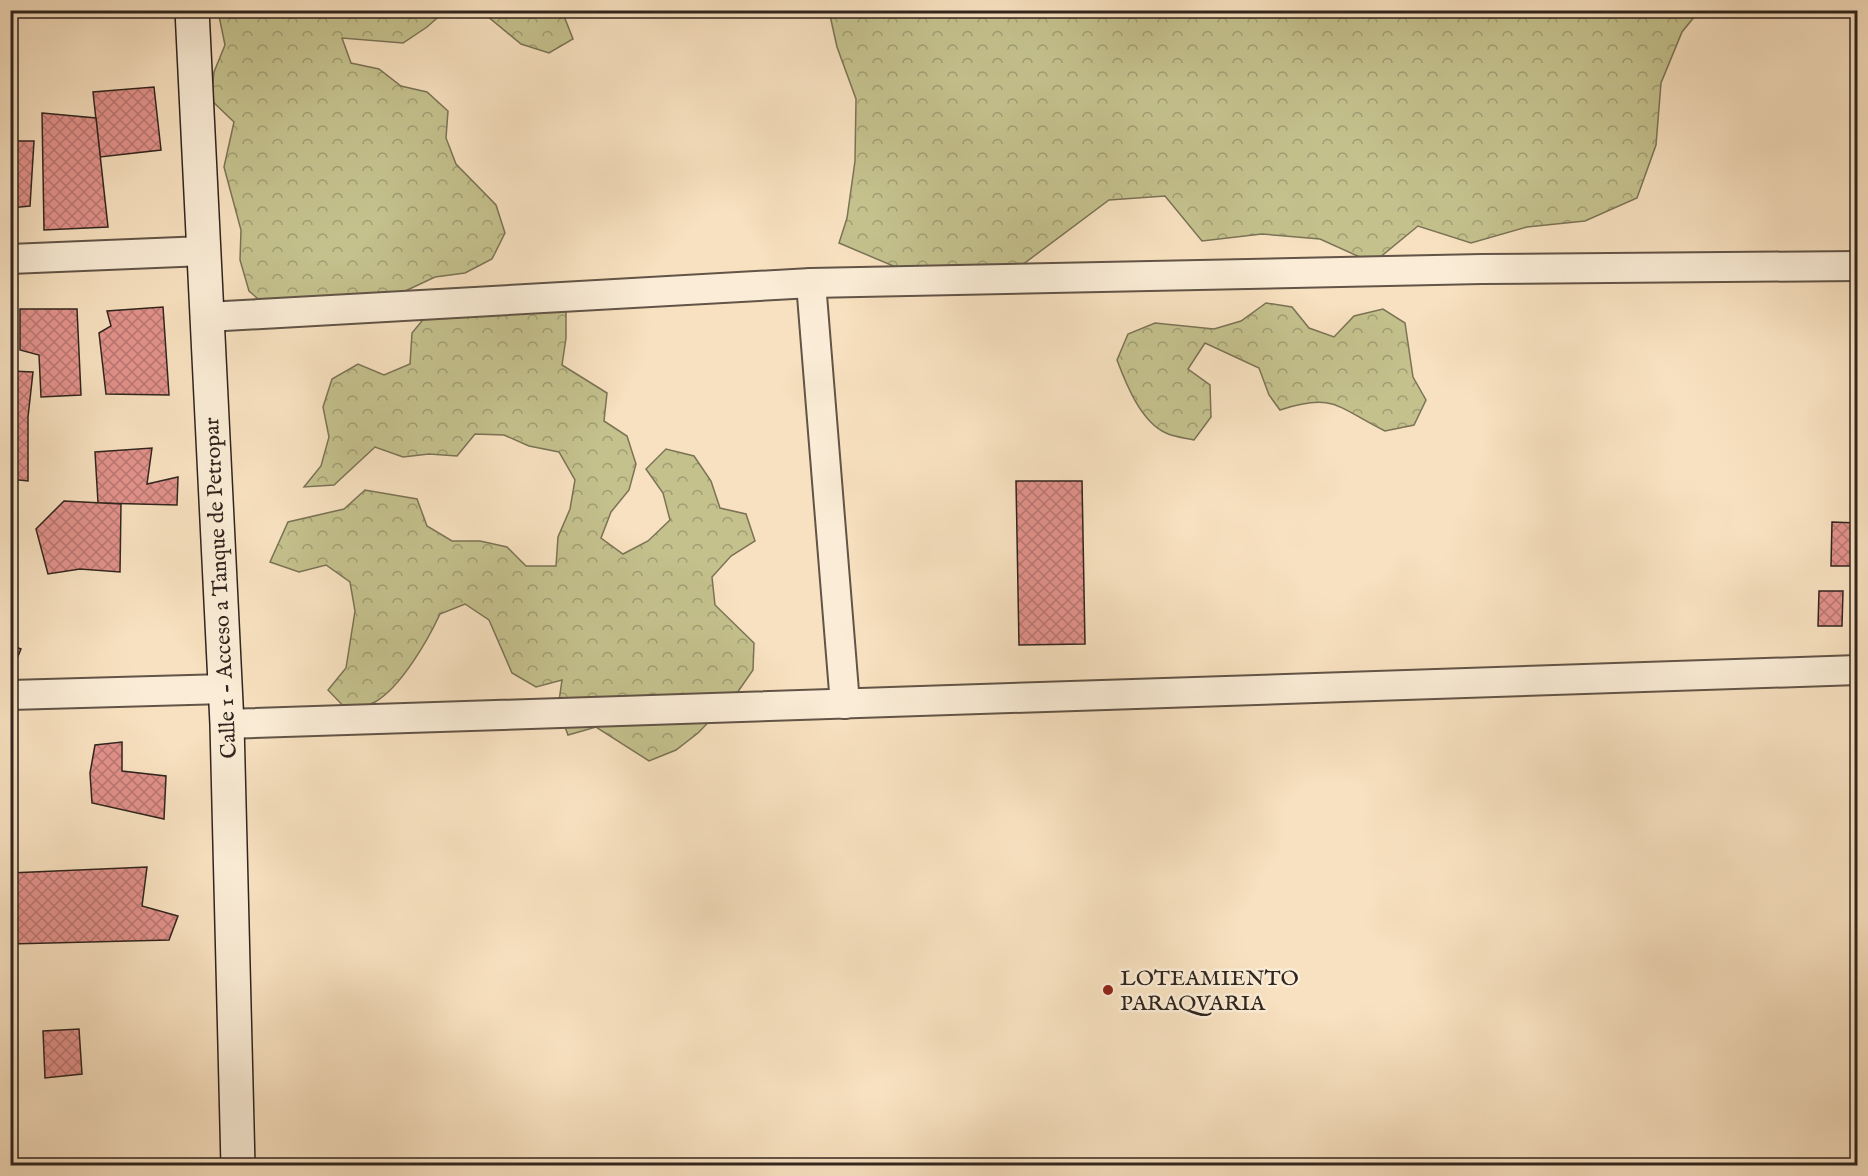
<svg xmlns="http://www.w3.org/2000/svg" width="1868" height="1176" viewBox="0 0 1868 1176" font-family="'IM FELL English',serif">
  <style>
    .forest { fill: url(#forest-crowns); stroke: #7a7356; stroke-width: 1.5 }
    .building { fill: url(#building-cross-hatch); stroke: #30251e; stroke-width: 1.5 }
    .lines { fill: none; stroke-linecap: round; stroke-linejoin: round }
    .street-casing { stroke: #625446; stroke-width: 32 }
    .secondary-casing { stroke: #30251e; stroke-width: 36 }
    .street { stroke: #faecd6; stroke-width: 28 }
    .secondary { stroke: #faecd6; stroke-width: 33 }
    .poi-dot { fill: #8f2418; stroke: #faecd6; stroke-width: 2 }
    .labels { text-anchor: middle; stroke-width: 5; stroke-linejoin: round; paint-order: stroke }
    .street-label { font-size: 22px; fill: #30251e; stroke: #faecd6 }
    .poi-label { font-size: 22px; fill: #30251e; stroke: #faecd6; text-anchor: start }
  </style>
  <defs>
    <pattern id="forest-crowns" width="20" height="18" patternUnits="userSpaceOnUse" patternTransform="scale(1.5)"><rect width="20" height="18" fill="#c4c18d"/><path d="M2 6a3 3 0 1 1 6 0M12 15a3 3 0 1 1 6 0" fill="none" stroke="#a09d73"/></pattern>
    <pattern id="building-cross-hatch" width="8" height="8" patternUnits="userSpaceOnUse" patternTransform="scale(1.5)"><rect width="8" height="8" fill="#e3928c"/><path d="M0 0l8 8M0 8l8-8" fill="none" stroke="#b87772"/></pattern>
  </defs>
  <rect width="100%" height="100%" fill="#f8e1c0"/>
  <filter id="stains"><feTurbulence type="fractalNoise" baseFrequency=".00333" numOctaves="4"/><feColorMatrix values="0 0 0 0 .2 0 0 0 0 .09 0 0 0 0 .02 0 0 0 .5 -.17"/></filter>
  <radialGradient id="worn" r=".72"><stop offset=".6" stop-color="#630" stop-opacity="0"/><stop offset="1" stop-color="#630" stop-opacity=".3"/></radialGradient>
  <g class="forest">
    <polygon points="218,11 445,11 427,27 403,43 342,38 351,63 379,69 401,86 427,92 448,111 446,138 456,164 496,205 505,233 492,259 465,273 435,277 384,301 273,312 249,291 240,260 241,230 224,167 234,122 211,100 214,72 225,45"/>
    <polygon points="481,11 562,11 573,39 549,53 521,44"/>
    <polygon points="829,11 1699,11 1682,32 1661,83 1656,145 1637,198 1585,221 1527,227 1471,243 1418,226 1373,263 1320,239 1262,234 1202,241 1165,196 1109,200 1018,268 898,268 839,243 847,218 855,161 856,99 837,47"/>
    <path d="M 1266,303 L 1292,307 L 1309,328 L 1334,337 L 1354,316 L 1383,309 L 1405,323 L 1413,377 L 1426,400 L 1414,425 L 1385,431 C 1338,408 1335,392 1280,410 L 1269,395 L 1259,368 L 1205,343 L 1188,369 L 1210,385 L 1211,417 L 1194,440 C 1185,438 1174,437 1166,433 C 1141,422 1126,384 1117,360 L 1128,334 L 1155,323 L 1214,329 L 1241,321 Z"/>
    <path d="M 431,310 L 566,310 L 566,338 L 562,365 L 607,393 L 604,421 L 627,436 L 636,464 L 629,490 L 611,512 L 601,538 L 623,554 L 648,541 L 670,520 L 663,493 L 646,469 L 666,449 L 694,456 L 711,481 L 720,508 L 746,514 L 755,541 L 731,556 L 712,577 L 715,605 L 754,643 L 753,670 L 737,693 L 698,733 L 676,750 L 649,761 L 596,727 L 568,735 L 558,708 L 562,680 L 536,687 L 512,673 L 489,620 L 465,604 L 440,614 C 428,640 401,687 375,702 C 368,706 357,708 348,711 L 328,690 L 346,668 L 355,611 L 350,582 L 326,565 L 299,572 L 270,562 L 288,522 L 344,509 L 365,490 L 417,499 L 427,526 L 452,541 L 480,541 L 507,547 L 526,566 L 556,566 L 558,537 L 570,509 L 575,480 L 559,452 L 529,446 L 504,435 L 475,434 L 457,456 L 429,454 L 403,457 L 375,447 L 334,485 L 304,487 L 321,466 L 329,437 L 323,407 L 332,379 L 358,364 L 384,375 L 410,364 L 412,333 Z"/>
  </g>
  <g class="building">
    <polygon points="154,87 161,150 100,157 93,92"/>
    <polygon points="42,113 96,118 108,227 44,230"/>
    <polygon points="10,141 34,141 30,206 10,208"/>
    <polygon points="163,307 169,395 106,394 99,333 111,326 107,311"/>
    <polygon points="20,309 77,309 81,395 41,397 39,355 20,350"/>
    <polygon points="10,371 33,372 28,417 28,481 10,479"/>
    <polygon points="152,448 147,484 178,477 177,505 98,503 95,452"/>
    <polygon points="1016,481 1082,481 1085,644 1019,645"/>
    <polygon points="64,501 121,504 120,572 80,569 48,574 36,529"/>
    <polygon points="1832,522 1858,523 1858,566 1831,566"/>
    <polygon points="1819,591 1843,591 1842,626 1818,626"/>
    <polygon points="10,645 21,649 13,668 10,668"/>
    <polygon points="122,742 122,771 166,776 164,819 92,803 90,773 95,745"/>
    <polygon points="10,750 16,750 17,830 10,831"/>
    <polygon points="147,867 142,906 178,916 169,940 10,944 10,873"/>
    <polygon points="79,1029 82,1074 45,1078 43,1031"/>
  </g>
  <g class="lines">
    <defs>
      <g id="street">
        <polyline points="10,259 204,251"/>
        <polyline points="811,283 845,704"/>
        <polyline points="207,317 811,283 1482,269 1858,266"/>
        <polyline points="10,695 225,689"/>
        <polyline points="227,724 1858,670"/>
      </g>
      <polyline id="secondary" points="192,10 227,724 238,1166"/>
    </defs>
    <use href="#street" class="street-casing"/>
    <use href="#secondary" class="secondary-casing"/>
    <use href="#street" class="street"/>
    <use href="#secondary" class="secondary"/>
  </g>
  <circle class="poi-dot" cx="1108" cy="990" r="6"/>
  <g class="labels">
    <g class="street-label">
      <text transform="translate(219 588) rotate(-93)" y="8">Calle 1 - Acceso a Tanque de Petropar</text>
    </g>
    <g class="poi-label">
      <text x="1120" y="985">LOTEAMIENTO<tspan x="1120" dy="25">PARAQVARIA</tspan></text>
    </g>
  </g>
  <rect width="1868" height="1176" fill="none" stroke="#f8e1c0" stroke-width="36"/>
  <rect x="12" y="12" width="1844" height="1152" fill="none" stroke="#30251e" stroke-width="3"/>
  <rect x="18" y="18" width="1832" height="1140" fill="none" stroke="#30251e" stroke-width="1.5"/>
  <rect width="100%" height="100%" filter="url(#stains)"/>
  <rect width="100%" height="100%" fill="url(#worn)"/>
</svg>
